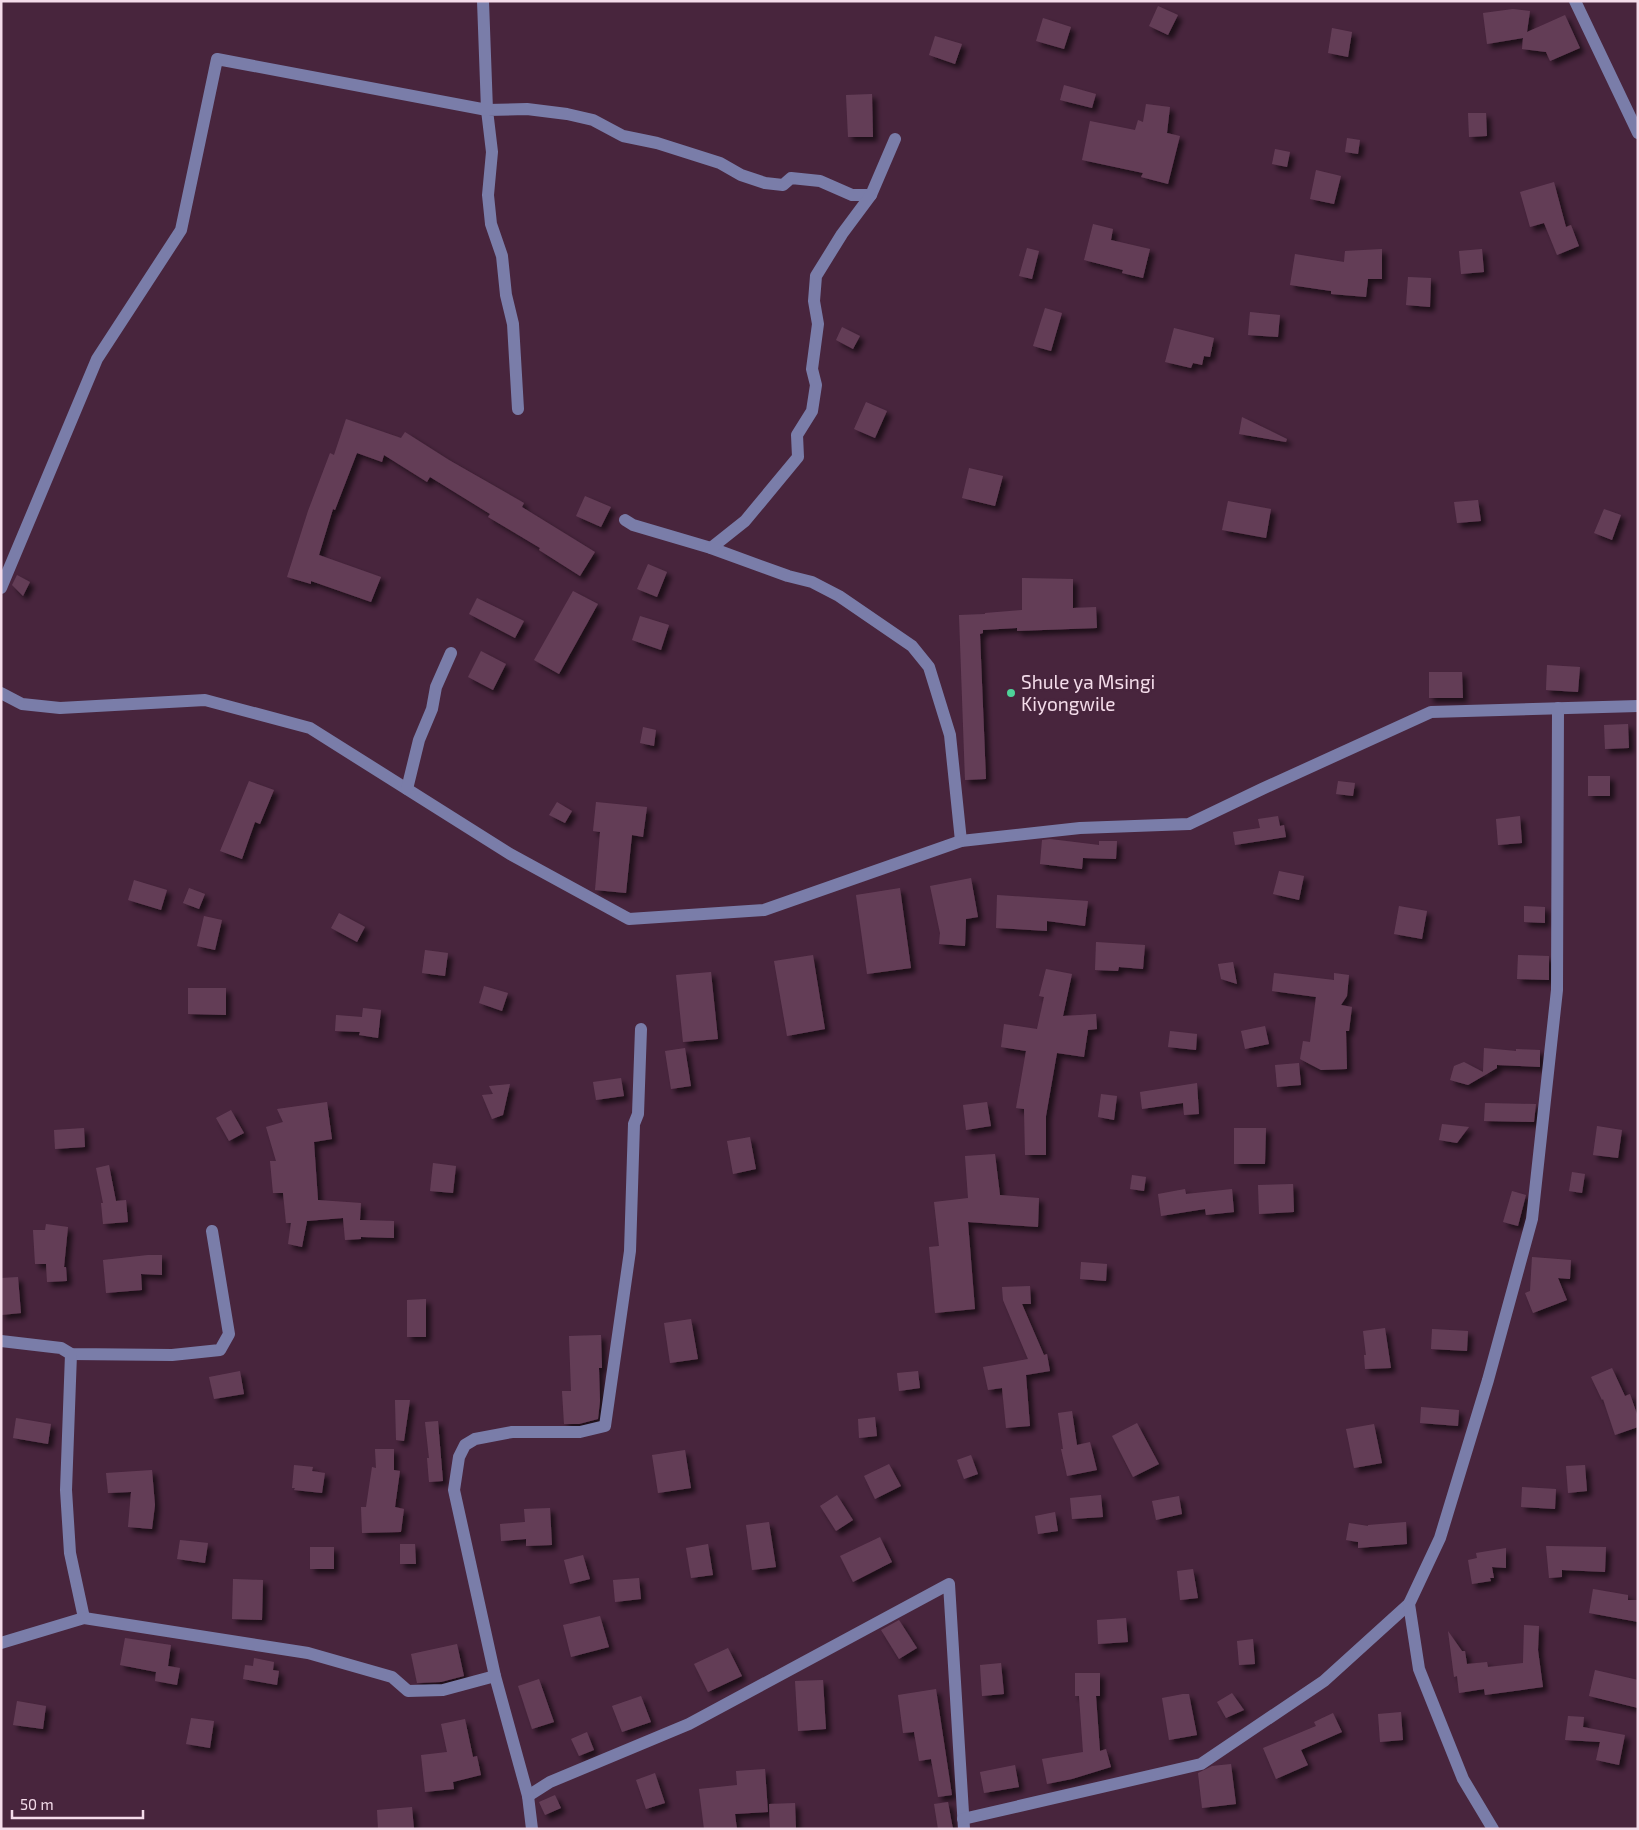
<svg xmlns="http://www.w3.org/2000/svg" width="1639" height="1830" viewBox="0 0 1639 1830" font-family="'Exo 2',sans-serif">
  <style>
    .building { fill: #643e57; filter: url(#shadow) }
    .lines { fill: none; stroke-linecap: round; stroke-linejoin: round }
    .minor { stroke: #7a7da9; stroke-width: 12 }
    .poi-dot { fill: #4ed399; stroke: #48253d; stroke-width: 2 }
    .labels { text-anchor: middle; stroke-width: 4.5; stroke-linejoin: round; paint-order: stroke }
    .poi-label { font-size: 19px; fill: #f4dcea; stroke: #48253d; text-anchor: start }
  </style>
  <defs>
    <filter id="shadow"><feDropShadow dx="4.5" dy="4.5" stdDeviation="2.5" flood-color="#0009"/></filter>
  </defs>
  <rect width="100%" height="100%" fill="#48253d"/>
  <g class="building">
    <polygon points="1158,6 1178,15 1168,35 1149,26"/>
    <polygon points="1513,9 1530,11 1527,32 1565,15 1580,48 1550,61 1546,52 1522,49 1523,38 1487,44 1483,13"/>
    <polygon points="1043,18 1071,27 1064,49 1036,41"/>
    <polygon points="1332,28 1352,32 1348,57 1328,53"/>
    <polygon points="935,36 962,44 955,64 929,55"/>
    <polygon points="1064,85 1096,94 1092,108 1060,100"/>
    <polygon points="872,94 873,137 848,137 846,95"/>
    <polygon points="1146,104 1170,107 1167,133 1180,136 1168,184 1141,177 1143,173 1082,160 1090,121 1135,130 1138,120 1143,122"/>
    <polygon points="1468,113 1486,113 1487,136 1469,137"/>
    <polygon points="1347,138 1360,140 1358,154 1345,152"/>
    <polygon points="1275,149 1290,152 1287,167 1272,164"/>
    <polygon points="1316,170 1341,176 1334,204 1310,199"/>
    <polygon points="1554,182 1566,227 1571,225 1579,246 1557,255 1544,223 1530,227 1520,192"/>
    <polygon points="1093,224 1113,229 1111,240 1150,249 1143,278 1122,273 1123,270 1084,260"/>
    <polygon points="1027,248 1039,251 1032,279 1019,276"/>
    <polygon points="1382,249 1382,279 1368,279 1366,297 1331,294 1331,291 1290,285 1295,254 1344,262 1345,251"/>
    <polygon points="1482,249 1484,272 1461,274 1459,251"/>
    <polygon points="1408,277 1431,278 1430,307 1406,305"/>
    <polygon points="1045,308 1062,313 1051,351 1033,346"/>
    <polygon points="1250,312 1280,315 1278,337 1248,335"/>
    <polygon points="842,327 860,336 853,349 836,340"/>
    <polygon points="1174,328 1214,338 1210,357 1204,356 1202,365 1193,363 1191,368 1165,362"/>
    <polygon points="866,402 887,411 875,438 854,429"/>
    <polygon points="1242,417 1287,439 1286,442 1239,434"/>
    <polygon points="346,419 401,438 405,432 449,460 524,503 522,507 595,552 580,576 539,550 540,548 488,517 490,514 430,477 427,482 384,455 382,462 357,453 335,510 333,509 319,555 381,577 371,602 311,581 311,584 287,577 308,511 330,453 334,455"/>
    <polygon points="969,468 1003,476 995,506 962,498"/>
    <polygon points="585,496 611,507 601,527 576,516"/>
    <polygon points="1478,500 1481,521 1457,523 1454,502"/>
    <polygon points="1228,501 1271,509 1266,538 1222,530"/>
    <polygon points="1604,509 1621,515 1612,540 1594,533"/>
    <polygon points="648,564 667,572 657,597 637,589"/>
    <polygon points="17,575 30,582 23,596 12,585"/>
    <polygon points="1022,578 1073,579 1073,608 1096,607 1097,628 1017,631 1017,628 983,630 983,633 980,634 986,779 965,780 959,615 985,614 985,613 1022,610"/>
    <polygon points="573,591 598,604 559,674 534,660"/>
    <polygon points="477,598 524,621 515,638 469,614"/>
    <polygon points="640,616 669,625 661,650 632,640"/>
    <polygon points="481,651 506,664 493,690 468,677"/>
    <polygon points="1547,665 1580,667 1578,692 1546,690"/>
    <polygon points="1429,672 1462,672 1463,698 1429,698"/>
    <polygon points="1628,724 1629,748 1605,749 1604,725"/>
    <polygon points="643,727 656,730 654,746 640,743"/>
    <rect x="1588" y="776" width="22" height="20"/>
    <polygon points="249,781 274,790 260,824 255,822 242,859 220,851"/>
    <polygon points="1338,781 1355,783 1353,796 1336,794"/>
    <polygon points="557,802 572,811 565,823 549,815"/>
    <polygon points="596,802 647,807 643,837 632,835 626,893 595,890 600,832 593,831"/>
    <polygon points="1278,816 1280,826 1284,825 1286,837 1235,845 1233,832 1260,828 1258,819"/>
    <polygon points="1520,816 1522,843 1498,845 1496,819"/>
    <polygon points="1050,839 1099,845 1099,841 1117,841 1116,859 1083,858 1082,869 1040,864 1042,840"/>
    <polygon points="1279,871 1304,876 1299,900 1273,894"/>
    <polygon points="971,878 978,917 966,919 965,946 939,944 940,933 930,886"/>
    <polygon points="134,880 167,890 161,910 128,900"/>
    <polygon points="189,888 205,894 199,909 183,903"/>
    <polygon points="900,888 911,968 867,974 856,895"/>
    <polygon points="997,895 1088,901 1085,926 1047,921 1047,931 996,928"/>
    <polygon points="1399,906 1427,911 1422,939 1394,934"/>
    <polygon points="1524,906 1545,907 1545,923 1524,922"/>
    <polygon points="339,913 365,927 357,942 331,928"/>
    <polygon points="204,916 222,920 215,950 197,946"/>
    <polygon points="1096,942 1145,945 1143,969 1119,967 1118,971 1095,970"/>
    <polygon points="425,950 448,953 445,976 422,973"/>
    <polygon points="813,955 825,1029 787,1036 774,961"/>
    <polygon points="1518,955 1549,956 1549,980 1517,979"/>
    <polygon points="1233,962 1237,984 1221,979 1218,964"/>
    <polygon points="1046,969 1072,974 1063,1016 1096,1014 1097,1029 1088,1030 1084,1057 1057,1053 1046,1116 1046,1155 1025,1155 1024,1109 1016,1108 1026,1051 1001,1047 1004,1024 1037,1029 1044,997 1039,996"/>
    <polygon points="711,972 718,1039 683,1042 676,975"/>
    <polygon points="1274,973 1334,980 1334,973 1349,975 1347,996 1341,1005 1352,1007 1349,1031 1346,1031 1347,1069 1321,1070 1300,1059 1303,1041 1310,1042 1316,997 1272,991"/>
    <polygon points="484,986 508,993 502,1011 479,1003"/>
    <polygon points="188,988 226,988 226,1015 188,1014"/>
    <polygon points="363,1008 381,1010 378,1038 359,1035 360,1032 335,1031 336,1015 362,1017"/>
    <polygon points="1265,1026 1269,1044 1245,1049 1241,1031"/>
    <polygon points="1170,1031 1197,1034 1196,1050 1168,1047"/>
    <polygon points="685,1048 691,1086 671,1089 665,1051"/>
    <polygon points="1484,1048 1516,1051 1516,1049 1540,1050 1540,1067 1497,1065 1497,1068 1468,1085 1450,1080 1454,1066 1464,1062 1483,1072"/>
    <polygon points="1299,1063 1301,1085 1277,1087 1275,1065"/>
    <polygon points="621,1078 624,1096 596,1100 593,1082"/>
    <polygon points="1197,1083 1199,1114 1184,1115 1183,1103 1142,1109 1140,1092"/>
    <polygon points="510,1084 503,1115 492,1119 482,1095 493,1094 489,1086"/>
    <polygon points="1101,1094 1117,1096 1114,1120 1098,1117"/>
    <polygon points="327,1102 332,1139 314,1142 318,1200 361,1203 360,1220 394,1221 394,1238 361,1237 361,1239 345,1240 343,1218 307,1221 302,1247 288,1244 291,1223 286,1223 283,1193 273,1193 270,1161 276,1161 266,1127 283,1122 277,1109"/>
    <polygon points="987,1102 991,1126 966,1130 963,1105"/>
    <polygon points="1485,1103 1536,1104 1534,1122 1484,1121"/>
    <polygon points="231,1110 244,1133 229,1141 216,1118"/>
    <polygon points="1442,1124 1469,1127 1457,1143 1439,1140"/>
    <polygon points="1597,1126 1622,1130 1618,1158 1593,1155"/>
    <polygon points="84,1128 85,1147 55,1149 54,1130"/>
    <polygon points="1234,1128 1266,1128 1265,1164 1234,1164"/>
    <polygon points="750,1137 756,1169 733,1174 727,1141"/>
    <polygon points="995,1154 1000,1195 1039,1198 1038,1227 968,1222 975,1309 935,1313 929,1247 939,1246 934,1202 968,1198 965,1156"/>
    <polygon points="433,1163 456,1166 453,1193 430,1191"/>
    <polygon points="109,1165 116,1201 126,1200 128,1222 103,1224 101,1203 103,1203 96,1168"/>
    <polygon points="1572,1172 1585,1174 1582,1193 1569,1191"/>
    <polygon points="1132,1175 1146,1177 1144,1191 1130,1189"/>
    <polygon points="1293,1184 1294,1212 1259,1214 1258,1185"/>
    <polygon points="1185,1189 1186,1194 1232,1189 1234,1212 1206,1215 1205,1209 1161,1216 1158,1194"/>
    <polygon points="1512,1191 1526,1195 1518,1226 1503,1222"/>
    <polygon points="46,1224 68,1227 64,1267 66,1267 67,1281 47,1282 46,1264 35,1264 33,1230 45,1230"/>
    <polygon points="148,1255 162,1255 162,1275 141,1274 142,1290 106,1293 103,1260"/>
    <polygon points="1532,1257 1571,1260 1570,1279 1558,1278 1567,1300 1533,1313 1525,1293 1530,1291"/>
    <polygon points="1081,1262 1107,1264 1106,1281 1080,1279"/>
    <polygon points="18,1277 21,1313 1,1315 1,1278"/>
    <polygon points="1030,1286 1031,1304 1022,1304 1044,1355 1047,1354 1050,1371 1026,1375 1030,1426 1006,1428 1002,1388 988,1390 983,1367 1028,1359 1003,1300 1002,1287"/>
    <polygon points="426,1299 426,1337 407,1337 407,1300"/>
    <polygon points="691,1319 698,1359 670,1363 664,1323"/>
    <polygon points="1385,1328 1391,1368 1365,1369 1364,1355 1366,1355 1363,1331"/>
    <polygon points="1432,1329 1468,1331 1467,1351 1431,1349"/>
    <polygon points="601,1335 602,1368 599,1368 600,1401 598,1419 579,1424 564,1424 562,1391 571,1391 569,1336"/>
    <polygon points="1612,1368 1625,1396 1630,1394 1638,1417 1638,1427 1615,1435 1603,1399 1602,1400 1591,1377"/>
    <polygon points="240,1371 244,1394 214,1399 209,1377"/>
    <polygon points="918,1371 920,1388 899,1391 897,1373"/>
    <polygon points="395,1400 410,1400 404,1441 396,1440"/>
    <polygon points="1421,1407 1459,1410 1458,1426 1420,1423"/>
    <polygon points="1072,1411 1077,1445 1090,1442 1097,1470 1067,1476 1061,1449 1063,1449 1058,1413"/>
    <polygon points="875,1417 877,1436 859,1438 858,1419"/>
    <polygon points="16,1418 51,1424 48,1444 13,1438"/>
    <polygon points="438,1421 443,1481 429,1482 427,1458 429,1458 425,1422"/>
    <polygon points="1137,1423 1159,1464 1133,1477 1112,1436"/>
    <polygon points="1374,1424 1382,1463 1354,1468 1346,1429"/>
    <polygon points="375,1449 394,1449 394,1470 400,1471 395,1507 404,1509 401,1532 362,1533 361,1507 366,1507 372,1467 376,1468"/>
    <polygon points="685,1450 691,1488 658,1493 652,1455"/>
    <polygon points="971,1455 978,1474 964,1479 957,1460"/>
    <polygon points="889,1464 901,1486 875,1499 864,1476"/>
    <polygon points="294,1465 313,1467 312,1471 325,1473 322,1493 294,1490 295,1488 292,1488"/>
    <polygon points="1585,1465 1587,1491 1568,1493 1566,1466"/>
    <polygon points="152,1470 155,1505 152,1529 128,1527 131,1492 108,1493 106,1473"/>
    <polygon points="1522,1487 1556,1489 1555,1509 1521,1507"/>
    <polygon points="837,1495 853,1520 836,1531 820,1506"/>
    <polygon points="1101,1495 1103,1517 1072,1519 1070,1498"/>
    <polygon points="1179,1496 1182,1514 1156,1520 1152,1501"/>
    <polygon points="550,1508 552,1545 526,1546 526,1539 501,1541 500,1524 525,1522 524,1509"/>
    <polygon points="1055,1512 1058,1531 1038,1534 1035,1516"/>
    <polygon points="769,1522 776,1567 752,1570 746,1525"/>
    <polygon points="1406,1522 1407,1544 1358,1548 1358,1542 1346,1540 1349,1523 1368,1526 1368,1525"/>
    <polygon points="880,1537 892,1562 853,1582 840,1556"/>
    <polygon points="180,1540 208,1543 205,1563 177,1559"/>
    <polygon points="400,1544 415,1544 416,1564 400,1564"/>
    <polygon points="708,1544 713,1575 691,1578 686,1548"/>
    <polygon points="1546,1546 1606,1547 1605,1572 1562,1570 1562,1577 1549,1578"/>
    <rect x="310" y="1547" width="24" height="22"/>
    <polygon points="1506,1548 1506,1568 1492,1567 1494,1578 1490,1578 1491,1581 1472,1584 1468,1560 1477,1558 1476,1553"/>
    <polygon points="583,1555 590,1579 570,1584 564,1560"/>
    <polygon points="1193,1569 1198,1598 1180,1600 1177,1571"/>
    <polygon points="639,1578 641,1599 615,1602 613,1580"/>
    <polygon points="233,1579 263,1580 262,1620 232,1619"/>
    <polygon points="1593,1589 1628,1595 1628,1600 1638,1600 1638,1622 1589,1613"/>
    <polygon points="600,1616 609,1647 571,1657 563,1625"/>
    <polygon points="1126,1618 1128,1642 1098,1644 1097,1620"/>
    <polygon points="899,1620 917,1648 899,1659 881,1630"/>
    <polygon points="1524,1625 1539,1626 1538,1650 1543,1687 1485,1695 1484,1689 1459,1693 1457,1676 1454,1677 1448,1631 1462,1651 1465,1651 1467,1664 1487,1662 1488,1667 1523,1663"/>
    <polygon points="125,1638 171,1645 168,1666 180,1668 177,1685 155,1681 156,1672 120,1665"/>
    <polygon points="1253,1639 1255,1664 1239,1665 1237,1641"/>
    <polygon points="457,1644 464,1676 441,1682 417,1683 411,1654"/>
    <polygon points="728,1648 742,1676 708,1692 694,1664"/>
    <polygon points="254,1658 274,1662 273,1670 279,1671 277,1685 243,1679 245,1665 253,1666"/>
    <polygon points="1001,1663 1004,1694 982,1696 980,1665"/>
    <polygon points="1595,1670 1638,1680 1638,1708 1589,1696"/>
    <polygon points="1075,1673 1100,1673 1100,1696 1096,1696 1100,1751 1106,1749 1111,1767 1072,1779 1047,1784 1042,1759 1083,1752 1079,1696 1075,1696"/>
    <polygon points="539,1679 554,1722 532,1729 518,1686"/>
    <polygon points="823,1680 826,1729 798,1731 795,1681"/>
    <polygon points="936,1689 952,1795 938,1797 931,1759 919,1761 914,1732 903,1733 898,1695"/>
    <polygon points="1232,1693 1244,1710 1226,1718 1217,1702"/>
    <polygon points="1183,1694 1189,1694 1197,1735 1169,1740 1162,1698"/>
    <polygon points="641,1696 651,1722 622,1732 612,1706"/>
    <polygon points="17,1701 46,1706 43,1729 13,1725"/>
    <polygon points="1401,1712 1403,1740 1380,1742 1378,1714"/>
    <polygon points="1333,1713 1342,1732 1301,1750 1308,1765 1276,1779 1263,1748 1316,1726 1314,1722"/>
    <polygon points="1568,1716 1584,1717 1583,1727 1625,1735 1619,1765 1596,1760 1600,1742 1565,1740"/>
    <polygon points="191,1718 214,1721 210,1748 186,1744"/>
    <polygon points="465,1719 473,1757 477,1756 481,1775 453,1782 454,1789 425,1792 421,1755 447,1752 441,1724"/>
    <polygon points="587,1732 594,1750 579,1756 571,1739"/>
    <polygon points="1231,1764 1236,1804 1202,1808 1198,1773 1212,1766"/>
    <polygon points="1015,1765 1019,1787 984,1793 980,1772"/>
    <polygon points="765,1769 768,1812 735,1814 737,1829 704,1829 699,1789 737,1785 736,1771"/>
    <polygon points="655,1773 665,1803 646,1809 636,1780"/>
    <polygon points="555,1795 561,1808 545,1815 539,1802"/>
    <polygon points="948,1802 953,1829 938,1829 934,1804"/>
    <polygon points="795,1803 796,1829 770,1829 769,1804"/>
    <polygon points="412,1807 414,1829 378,1829 377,1810"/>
  </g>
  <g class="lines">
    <g class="minor">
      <polyline points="1575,1 1638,133"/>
      <polyline points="518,409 513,324 506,295 502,256 491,224 488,195 492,152 487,110 527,109 567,114 593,120 623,136 657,143 720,163 741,175 765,183 783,185 791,178 820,181 852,195 871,195 895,139"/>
      <polyline points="625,520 633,525 711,548 788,576 812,582 839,596 912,646 929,667 950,735 961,841"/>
      <polyline points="711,548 745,521 798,457 797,435 812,411 816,385 812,369 818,324 814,301 816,276 842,234 871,195"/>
      <polyline points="1,588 97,359 181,230 217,59 487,110 483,1"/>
      <polyline points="1,693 22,704 60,708 205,700 310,728 510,854 629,919 764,910 961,841 1080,828 1189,824 1262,789 1431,712 1638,706"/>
      <polyline points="407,789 419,740 432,709 436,687 451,653"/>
      <polyline points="1,1341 61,1348 71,1354 172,1355 220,1350 229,1334 212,1231"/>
      <polyline points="71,1354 66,1490 70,1553 84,1618"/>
      <polyline points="1,1643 84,1618 308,1653 392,1677 408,1691 443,1690 495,1676"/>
      <polyline points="528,1796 550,1782 689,1724 949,1584 964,1829"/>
      <polyline points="963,1819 1201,1764 1324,1681 1409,1604"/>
      <polyline points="532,1829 528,1796 495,1676 454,1490 459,1457 465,1445 475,1439 512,1432 580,1432 605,1426 630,1251 634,1124 638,1114 641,1029"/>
      <polyline points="1493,1829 1463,1779 1419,1669 1409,1604 1440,1538 1488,1380 1532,1219 1557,990 1558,708"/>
    </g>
  </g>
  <circle class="poi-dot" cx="1011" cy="693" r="5"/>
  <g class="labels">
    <g class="poi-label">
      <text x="1021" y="689">Shule ya Msingi<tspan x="1021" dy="22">Kiyongwile</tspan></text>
    </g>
  </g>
  <rect width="1639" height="1830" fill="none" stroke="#f4dcea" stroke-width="5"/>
  <path d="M12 1810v8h131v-8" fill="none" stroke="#f4dcea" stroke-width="2.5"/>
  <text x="20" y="1810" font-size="15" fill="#f4dcea" stroke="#48253d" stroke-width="4" paint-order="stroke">50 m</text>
</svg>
